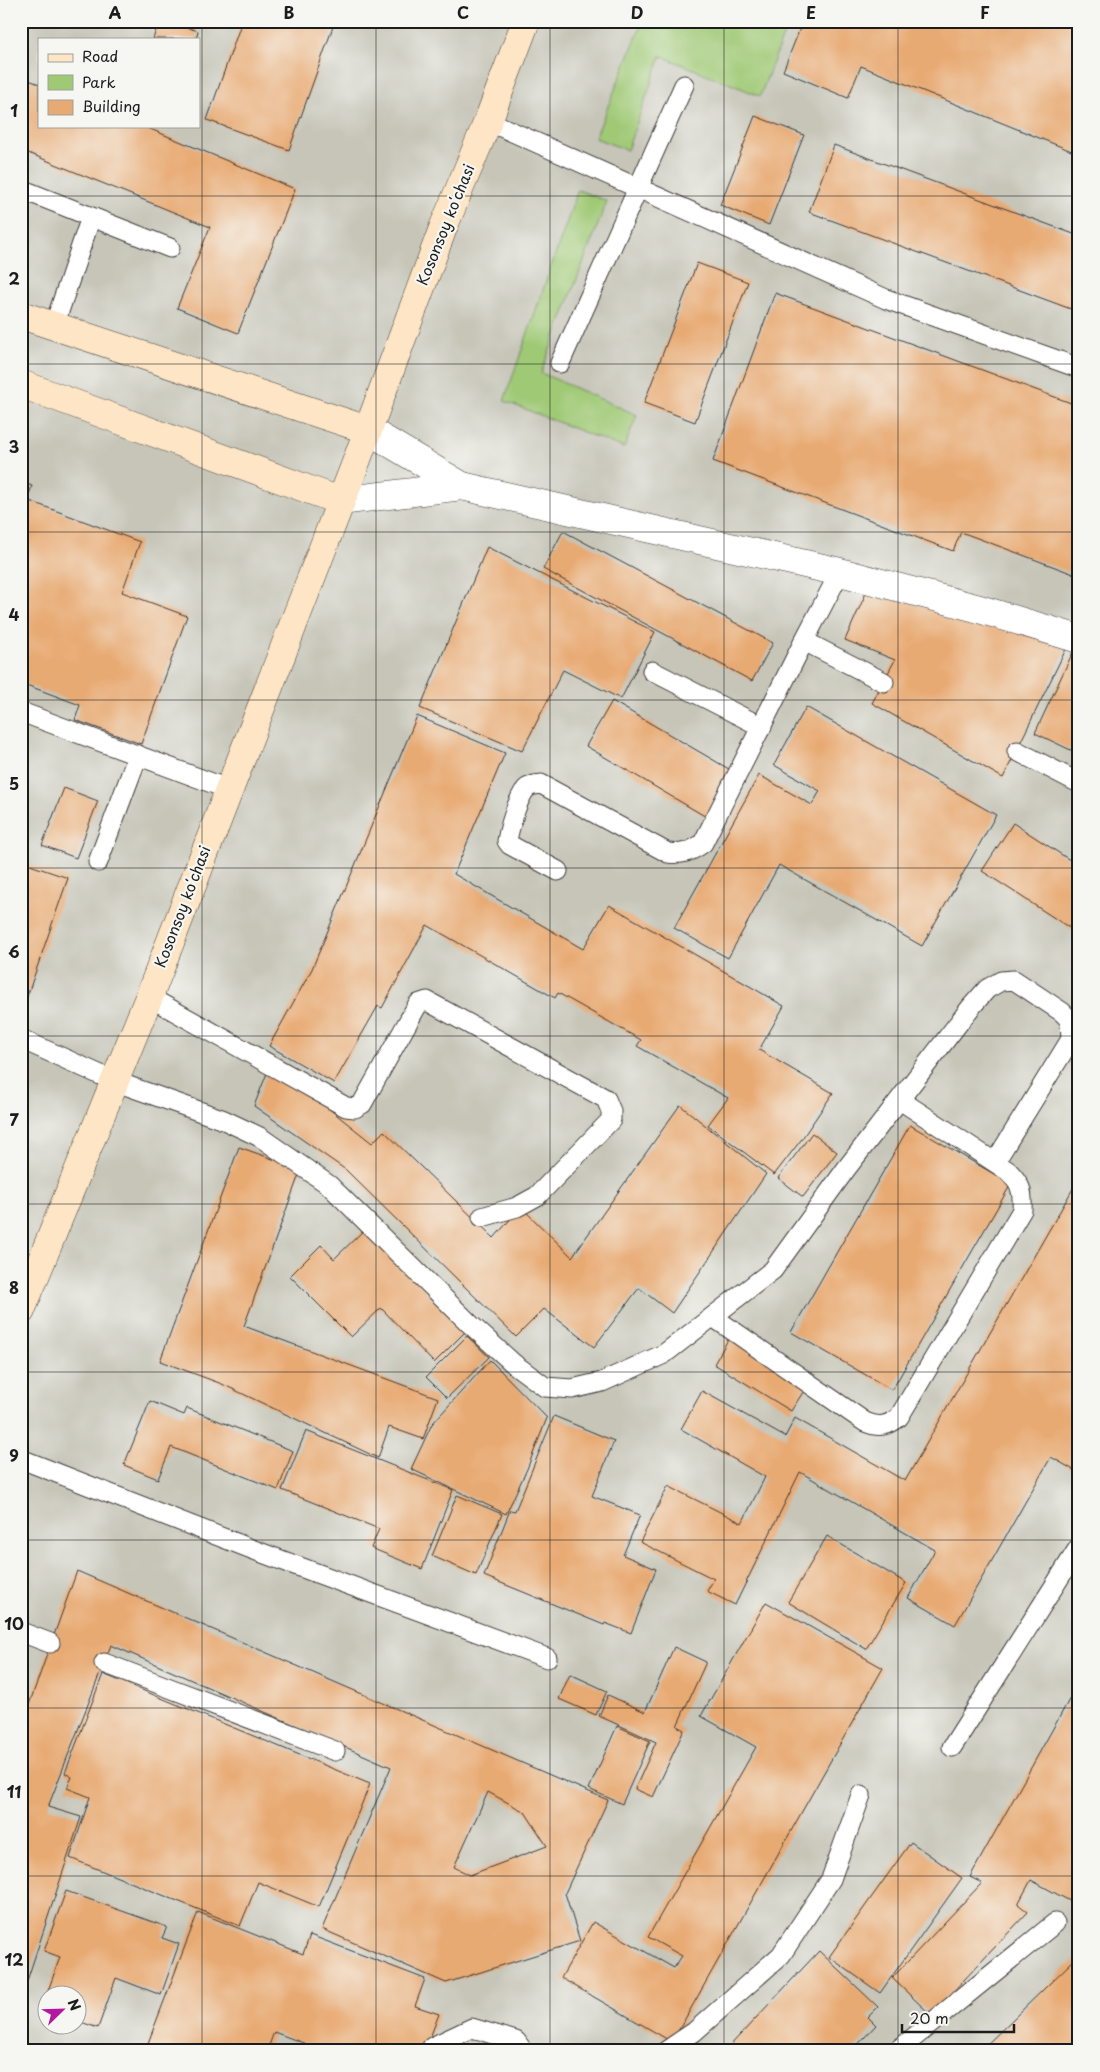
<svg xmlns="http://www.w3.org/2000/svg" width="1100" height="2072" viewBox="0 0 1100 2072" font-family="'Playpen Sans',sans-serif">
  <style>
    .industrial { fill: #c6c5b8; fill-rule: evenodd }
    .green { fill: #9fc975; stroke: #5e7248 }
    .building { fill: #e8aa73; fill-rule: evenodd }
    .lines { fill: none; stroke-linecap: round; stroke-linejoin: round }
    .lane-casing { stroke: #3c3a37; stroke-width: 21 }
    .street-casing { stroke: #3c3a37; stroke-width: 29 }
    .secondary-casing { stroke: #3c3a37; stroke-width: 29 }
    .lane { stroke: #fff; stroke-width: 19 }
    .street { stroke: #fff; stroke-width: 28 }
    .secondary { stroke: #fde5c5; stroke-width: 28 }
    .grid { fill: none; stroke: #1c1c1c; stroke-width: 1; stroke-opacity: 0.55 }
    .labels { text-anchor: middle; stroke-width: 4.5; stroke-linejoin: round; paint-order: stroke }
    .street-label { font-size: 15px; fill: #1c1c1c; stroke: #f6f6f2 }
    .neatline { fill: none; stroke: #1c1c1c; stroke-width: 2 }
    .grid-label { font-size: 16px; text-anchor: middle; font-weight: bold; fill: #1c1c1c }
  </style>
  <rect width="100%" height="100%" fill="#f6f6f2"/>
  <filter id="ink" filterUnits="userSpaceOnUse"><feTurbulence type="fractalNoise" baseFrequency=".02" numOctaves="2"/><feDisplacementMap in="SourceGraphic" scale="10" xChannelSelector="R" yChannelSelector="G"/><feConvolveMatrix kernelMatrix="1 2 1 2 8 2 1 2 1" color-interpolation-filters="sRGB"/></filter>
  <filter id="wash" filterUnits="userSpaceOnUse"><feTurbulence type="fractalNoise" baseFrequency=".0096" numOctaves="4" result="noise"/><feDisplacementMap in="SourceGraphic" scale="20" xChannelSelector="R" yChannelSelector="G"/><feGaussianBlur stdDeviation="1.12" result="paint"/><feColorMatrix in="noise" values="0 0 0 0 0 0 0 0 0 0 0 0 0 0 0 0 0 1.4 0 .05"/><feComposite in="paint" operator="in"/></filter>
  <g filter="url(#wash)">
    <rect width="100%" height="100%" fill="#f2e6d0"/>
    <path class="industrial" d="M 21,21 L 1079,21 L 1079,2051 L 21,2051 ZM 39,39 L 199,39 L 199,126 L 39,126 ZM 48,1994 L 78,1994 L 78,2024 L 48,2024 Z"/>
    <g class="green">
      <polygon points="643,21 789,21 760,96 661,56 627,150 595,138"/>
      <polygon points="578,190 607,201 541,373 637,415 624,448 504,401"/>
    </g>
    <g id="blocks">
      <g class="building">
        <polygon points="159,21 168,21 198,31 196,39 153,39"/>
        <polygon points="242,21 335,21 289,150 207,120"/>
        <polygon points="803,21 1079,21 1079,154 861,66 848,98 783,71"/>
        <polygon points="21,77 39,84 39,126 143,126 295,189 238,333 177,308 210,227 21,150"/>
        <polygon points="755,116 804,135 769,225 720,205"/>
        <polygon points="834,145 1079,236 1079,312 809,212"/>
        <polygon points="697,263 748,282 695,422 644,403"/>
        <polygon points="775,293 1079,406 1079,576 961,532 953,551 713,461"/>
        <polygon points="21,482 32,486 27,500 140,542 122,592 187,616 141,744 75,720 80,705 21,683"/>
        <polygon points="563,531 773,643 752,681 543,569"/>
        <polygon points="487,547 655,632 621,699 563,670 522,751 420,708"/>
        <polygon points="867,591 1068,645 1003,778 872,703 895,660 845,640"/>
        <polygon points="1073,652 1079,655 1079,754 1035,733"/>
        <polygon points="612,701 734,772 708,818 586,746"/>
        <polygon points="806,707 996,815 922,946 779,865 728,958 674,928 759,775 812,805 820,791 774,765"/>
        <polygon points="417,716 505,753 454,874 583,949 609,905 784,1006 759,1050 833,1093 801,1140 774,1175 708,1125 728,1098 637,1046 641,1040 558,993 555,998 427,925 382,1008 378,1006 334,1083 269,1046 312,969"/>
        <polygon points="64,788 98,801 76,858 42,845"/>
        <polygon points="1013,823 1079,866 1079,934 982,871"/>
        <polygon points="21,862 68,878 22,1011 21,1011"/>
        <polygon points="267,1073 323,1104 372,1143 384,1131 494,1238 521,1207 572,1257 680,1105 766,1174 672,1313 639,1288 594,1347 544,1309 516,1337 346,1170 254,1106"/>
        <polygon points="910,1125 1011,1184 892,1390 791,1332"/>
        <polygon points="812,1133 837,1152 803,1197 778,1178"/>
        <polygon points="239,1147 301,1169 244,1326 438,1398 423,1439 389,1427 378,1458 222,1384 160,1361"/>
        <polygon points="1079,1178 1079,1473 1051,1457 955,1625 908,1598 935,1550 800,1472 735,1605 707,1591 714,1579 640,1542 668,1486 742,1523 765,1477 681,1429 702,1391 785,1437 795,1418 905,1481"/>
        <polygon points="365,1229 466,1331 434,1363 381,1308 351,1337 290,1276 321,1245 334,1259"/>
        <polygon points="467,1336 489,1357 447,1398 426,1377"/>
        <polygon points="729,1338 807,1386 791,1411 714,1364"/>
        <polygon points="490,1360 547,1418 527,1469 506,1514 411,1469 432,1424"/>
        <polygon points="150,1401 184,1415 187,1408 293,1451 278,1490 171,1447 158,1479 124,1465"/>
        <polygon points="554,1416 614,1441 592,1496 640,1515 623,1555 656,1569 631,1633 605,1623 604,1625 484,1576 510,1510 515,1511"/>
        <polygon points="306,1431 453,1490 422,1569 371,1548 379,1529 282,1490"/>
        <polygon points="457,1495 502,1514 476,1575 432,1556"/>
        <polygon points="827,1536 906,1583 866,1649 788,1602"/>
        <path d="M 77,1571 L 608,1800 L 565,1893 L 580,1941 L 446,1983 L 322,1929 L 391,1767 L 111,1645 L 48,1807 L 81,1817 L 21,1999 L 21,1727 ZM 488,1792 L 525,1812 L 547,1846 L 470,1875 L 454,1867 Z"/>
        <polygon points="766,1602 883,1668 672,2042 561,1978 593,1922 674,1968 682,1956 648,1937 756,1747 701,1716"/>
        <polygon points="674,1647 706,1662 677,1726 684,1730 653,1797 635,1789 656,1742 599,1716 608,1695 645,1712"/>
        <polygon points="103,1674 370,1784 319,1907 258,1882 240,1926 70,1858 90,1797 67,1788 72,1777 65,1773"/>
        <polygon points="570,1674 607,1691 596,1715 559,1699"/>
        <polygon points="1079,1682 1079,1906 1031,1880 1018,1904 1028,1912 931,2015 892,1978 982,1883 970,1877"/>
        <polygon points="617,1726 650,1741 622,1804 589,1789"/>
        <polygon points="911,1842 962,1878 880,1993 829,1957"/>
        <polygon points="66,1891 167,1927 162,1938 179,1944 161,1995 116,1978 98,2028 78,2021 78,1994 48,1994 48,2010 42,2008 60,1957 44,1951"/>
        <polygon points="198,1912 303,1954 310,1935 425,1979 415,2006 439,2014 425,2051 304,2051 306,2044 274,2032 267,2051 145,2051"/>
        <polygon points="819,1951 878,2007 868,2017 876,2025 852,2051 725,2051"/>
        <polygon points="1079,1955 1079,2051 980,2051"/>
      </g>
    </g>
  </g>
  <g filter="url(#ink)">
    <use href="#blocks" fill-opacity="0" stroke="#3c3a37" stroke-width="1"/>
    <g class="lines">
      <defs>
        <g id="lane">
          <polyline points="488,121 886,299 1079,368"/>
          <polyline points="21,189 170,248"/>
          <polyline points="54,326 91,217"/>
          <polyline points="560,363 684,85"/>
          <polyline points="804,641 884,682"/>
          <polyline points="652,671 762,727"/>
          <polyline points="21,712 228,789"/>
          <polyline points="1017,751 1079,783"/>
          <polyline points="98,862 138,755"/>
          <path d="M 558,871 L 510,845 L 507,841 C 509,829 518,797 526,789 C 530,785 535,785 541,784 L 668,853 C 683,855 692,851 703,843 L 804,641 L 840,572"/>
          <polyline points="149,997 346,1107 355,1108 362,1104 418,1004 427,1001 606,1099 611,1111 611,1120 537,1196 517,1207 482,1217"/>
          <polyline points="21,1039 114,1081 224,1120 260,1137 329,1185 470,1324 514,1364 545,1387 572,1389 602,1382 664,1354 773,1270 846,1169 971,1007 987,989 1001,981 1014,980 1062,1012 1070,1020 1071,1039 995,1162"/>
          <path d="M 713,1317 L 865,1422 C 879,1428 888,1426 899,1417 L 1022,1210 C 1023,1191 1021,1184 1008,1171 L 900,1100"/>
          <polyline points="21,1459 254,1550 547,1658"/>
          <polyline points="21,1632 50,1643"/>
          <polyline points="104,1663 335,1751"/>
          <polyline points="952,1747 1079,1547"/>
          <polyline points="430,2051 432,2047 472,2028 516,2041 523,2051"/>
          <polyline points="666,2051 694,2032 781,1955 831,1879 861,1795"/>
          <polyline points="897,2051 1055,1923"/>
        </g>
        <g id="street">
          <polyline points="368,430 462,486 840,572 976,608 1079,639"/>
          <polyline points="340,501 462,486"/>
        </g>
        <g id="secondary">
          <polyline points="21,315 368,430"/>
          <polyline points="21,384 340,501"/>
          <polyline points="21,1311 149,997 355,465 443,228 488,121 526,21"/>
        </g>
      </defs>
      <use href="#lane" class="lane-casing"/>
      <use href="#street" class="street-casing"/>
      <use href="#secondary" class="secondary-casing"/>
      <use href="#lane" class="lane"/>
      <use href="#street" class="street"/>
      <use href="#secondary" class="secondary"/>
    </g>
  </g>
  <path class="grid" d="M 202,21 L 202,2051M 376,21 L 376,2051M 550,21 L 550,2051M 724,21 L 724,2051M 898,21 L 898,2051M 21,196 L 1079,196M 21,364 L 1079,364M 21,532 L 1079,532M 21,700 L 1079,700M 21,868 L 1079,868M 21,1036 L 1079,1036M 21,1204 L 1079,1204M 21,1372 L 1079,1372M 21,1540 L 1079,1540M 21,1708 L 1079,1708M 21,1876 L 1079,1876"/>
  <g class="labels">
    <g class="street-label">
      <text transform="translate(446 225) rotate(-68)" y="5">Kosonsoy koʻchasi</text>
      <text transform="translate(183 907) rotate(-69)" y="5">Kosonsoy koʻchasi</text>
    </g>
  </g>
  <rect width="1100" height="2072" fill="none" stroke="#f6f6f2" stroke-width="55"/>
  <rect x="38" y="38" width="162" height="90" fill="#f6f6f2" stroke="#9f9f9c"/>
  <rect x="48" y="54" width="25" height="8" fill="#fde5c5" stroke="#9f9f9c"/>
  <text x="82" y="62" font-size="15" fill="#1c1c1c">Road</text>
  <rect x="48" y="75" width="25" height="15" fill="#9fc975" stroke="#9f9f9c"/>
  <text x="82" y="88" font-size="15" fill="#1c1c1c">Park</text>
  <rect x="48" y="100" width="25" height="15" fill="#e8aa73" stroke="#9f9f9c"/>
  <text x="82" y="112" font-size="15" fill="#1c1c1c">Building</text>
  <g transform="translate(62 2010) rotate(67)"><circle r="24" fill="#f6f6f2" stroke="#9f9f9c"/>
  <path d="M0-4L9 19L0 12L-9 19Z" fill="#b5179e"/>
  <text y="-8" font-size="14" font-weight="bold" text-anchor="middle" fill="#1c1c1c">N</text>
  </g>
  <path d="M902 2024v8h112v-8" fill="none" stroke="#1c1c1c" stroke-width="2.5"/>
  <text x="910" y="2024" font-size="15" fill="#1c1c1c" stroke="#f6f6f2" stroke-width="4" paint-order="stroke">20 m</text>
  <rect x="28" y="28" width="1044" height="2016" class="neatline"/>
  <g class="grid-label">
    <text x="115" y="19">A</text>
    <text x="289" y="19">B</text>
    <text x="463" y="19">C</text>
    <text x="637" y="19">D</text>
    <text x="811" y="19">E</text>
    <text x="985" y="19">F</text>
    <text x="14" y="117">1</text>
    <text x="14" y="285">2</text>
    <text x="14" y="453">3</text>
    <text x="14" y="621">4</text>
    <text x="14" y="790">5</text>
    <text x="14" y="958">6</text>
    <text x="14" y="1126">7</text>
    <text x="14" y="1294">8</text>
    <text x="14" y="1462">9</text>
    <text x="14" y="1630">10</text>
    <text x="14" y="1798">11</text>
    <text x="14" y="1966">12</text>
  </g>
</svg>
